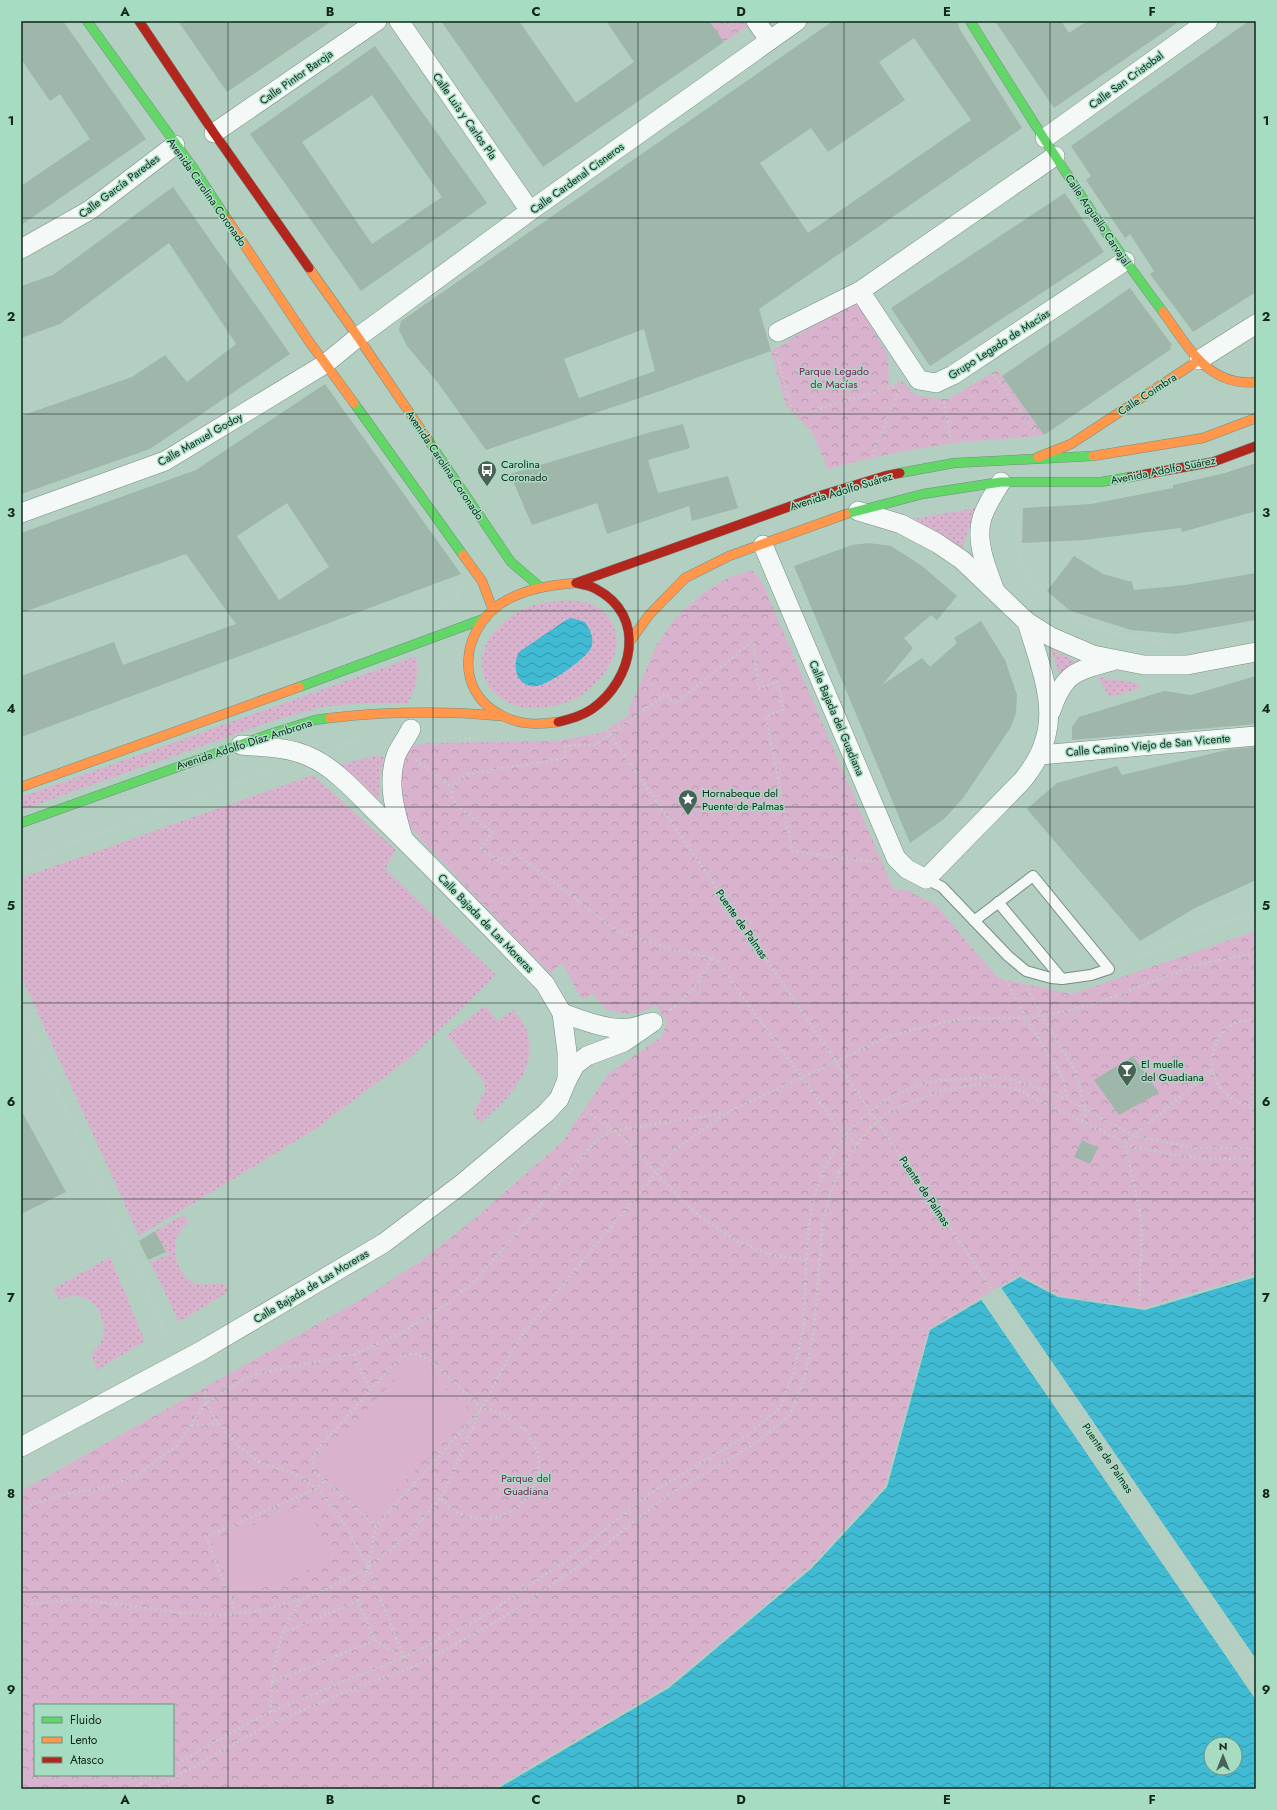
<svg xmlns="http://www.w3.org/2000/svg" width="1277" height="1810" viewBox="0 0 1277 1810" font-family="Jost,sans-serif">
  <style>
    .grass { fill: url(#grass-dots) }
    .park { fill: url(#park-crowns); fill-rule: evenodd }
    .pitch { fill: #d9b3cd }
    .water { fill: url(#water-waves); fill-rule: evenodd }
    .pier { fill: #b3cfc1 }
    .building { fill: #9fb6aa; fill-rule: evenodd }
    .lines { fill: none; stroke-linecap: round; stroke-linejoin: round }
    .lane-casing { stroke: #768d82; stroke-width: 12 }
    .street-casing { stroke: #768d82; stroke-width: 20 }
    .fast-casing { stroke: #768d82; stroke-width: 10 }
    .slow-casing { stroke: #768d82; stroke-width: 10 }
    .jam-casing { stroke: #768d82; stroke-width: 10 }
    .path { stroke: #c3ccc8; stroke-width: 2.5; stroke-dasharray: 2 3; stroke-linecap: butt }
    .lane { stroke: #f4f8f6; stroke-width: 10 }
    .street { stroke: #f4f8f6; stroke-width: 19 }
    .fast { stroke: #63d668; stroke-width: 9 }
    .slow { stroke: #ff974d; stroke-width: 9 }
    .jam { stroke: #b3261e; stroke-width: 9 }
    .path-bridge { stroke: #c3ccc8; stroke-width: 2.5; stroke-dasharray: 2 3; stroke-linecap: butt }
    .grid { fill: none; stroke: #11261c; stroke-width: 1; stroke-opacity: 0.55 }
    .labels { text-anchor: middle; stroke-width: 3; stroke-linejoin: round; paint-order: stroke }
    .street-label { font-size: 11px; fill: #11261c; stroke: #a6dcc1 }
    .park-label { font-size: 11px; fill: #852167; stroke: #a6dcc1 }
    .poi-label { font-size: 11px; fill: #11261c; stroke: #a6dcc1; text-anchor: start }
    .neatline { fill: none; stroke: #11261c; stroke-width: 1.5 }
    .grid-label { font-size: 13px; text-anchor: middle; font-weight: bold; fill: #11261c }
  </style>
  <defs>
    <pattern id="grass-dots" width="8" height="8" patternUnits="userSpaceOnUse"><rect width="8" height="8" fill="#d9b3cd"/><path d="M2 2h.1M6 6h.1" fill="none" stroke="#b99aaf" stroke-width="1.8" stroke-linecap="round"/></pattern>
    <pattern id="park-crowns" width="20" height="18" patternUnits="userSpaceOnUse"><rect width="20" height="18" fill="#d9b3cd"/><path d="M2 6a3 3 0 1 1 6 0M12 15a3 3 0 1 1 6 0" fill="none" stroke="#b99aaf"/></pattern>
    <pattern id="water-waves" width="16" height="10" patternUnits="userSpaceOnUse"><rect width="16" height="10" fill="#41bbd3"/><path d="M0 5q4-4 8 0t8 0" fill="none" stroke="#3598aa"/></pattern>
  </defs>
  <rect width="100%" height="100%" fill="#b3cfc1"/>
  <g class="grass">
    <polygon points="976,508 962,548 912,519"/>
    <path d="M 560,601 C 569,601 579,600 588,603 C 597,605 606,612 611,621 C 628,648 604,679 582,695 C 570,703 555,706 542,708 C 528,709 515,708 504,700 C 493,694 484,682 482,669 C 479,641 504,617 528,607 C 538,603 550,602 560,601 Z"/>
    <polygon points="1050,648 1080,664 1060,676"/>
    <path d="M 416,656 C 419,674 416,687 408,703 L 364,703 L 322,707 L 279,719 L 21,810 L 21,797 Z"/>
    <polygon points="1097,677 1137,683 1141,688 1110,697"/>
    <polygon points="375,756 385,757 381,769 378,804 338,765"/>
    <polygon points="313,775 396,850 385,869 496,975 410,1058 314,1130 139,1236 21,976 21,878"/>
    <path d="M 485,1006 L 498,1021 L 513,1009 C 517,1014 521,1019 524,1024 C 543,1065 509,1099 480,1123 L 473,1113 L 485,1091 L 483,1080 L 447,1035 Z"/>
    <path d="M 183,1215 L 189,1222 C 186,1225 181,1229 178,1234 C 171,1248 176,1270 189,1280 C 198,1287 213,1284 223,1283 L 228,1292 L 179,1322 L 150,1262 L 170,1254 L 166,1252 L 155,1231 Z"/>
    <path d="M 110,1257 L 145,1341 L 97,1370 L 91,1355 C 94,1351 100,1345 102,1340 C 107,1319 97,1297 74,1296 C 69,1296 63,1299 59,1300 L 53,1289 Z"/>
  </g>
  <g class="park">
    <polygon points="709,21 755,21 724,42"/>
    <path d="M 856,300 L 888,356 L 889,387 L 901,380 L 914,394 L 929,398 L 948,399 L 997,370 L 1044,435 C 1016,439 989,439 962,442 C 916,448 872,457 828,469 L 812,432 L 786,406 L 771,351 Z"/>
    <path d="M 752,570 L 762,582 L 894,890 L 907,890 L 936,905 L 998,978 L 1072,994 L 1256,931 L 1256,1274 L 1144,1308 L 1060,1296 L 1020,1275 L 929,1329 L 885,1486 L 811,1566 L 668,1686 L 493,1789 L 21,1789 L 21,1491 L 367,1296 L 422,1260 L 474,1219 L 562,1142 L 608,1074 L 661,1037 L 667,1022 L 656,1005 L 637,1014 L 624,1014 L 605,1009 L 593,994 L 582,1000 L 562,963 L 550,974 L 415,833 L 404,817 L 401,800 L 401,764 L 412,746 L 426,743 L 554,741 L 601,733 L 630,714 L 628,711 L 657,644 L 676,617 L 703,593 L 727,578 ZM 35,1705 L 173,1705 L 173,1775 L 35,1775 Z"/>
  </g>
  <g class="pitch">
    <polygon points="413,1359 469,1410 373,1516 317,1465"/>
    <polygon points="307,1503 331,1560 236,1599 212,1542"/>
  </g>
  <g class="water">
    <path d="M 572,618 L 585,622 C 590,630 595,638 591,648 C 587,658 548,685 537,686 C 517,688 511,667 519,652 L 566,620 Z"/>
    <path d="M 1020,1277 L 1058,1297 L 1145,1310 L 1256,1277 L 1256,1789 L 497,1789 L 669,1688 L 812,1568 L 887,1487 L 930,1330 ZM 1211,1744 L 1235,1744 L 1235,1768 L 1211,1768 Z"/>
  </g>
  <polygon class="pier" points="1000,1286 1256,1659 1256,1700 980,1298"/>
  <g class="building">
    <polygon points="21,21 63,21 146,139 21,225 21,186 90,139 60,94 50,101 21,59"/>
    <polygon points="178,21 332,21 227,92"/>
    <polygon points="441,21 519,21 576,103 634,62 606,21 709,21 724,42 543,167"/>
    <path d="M 833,21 L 958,21 L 959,28 L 1022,128 L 759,309 L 771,351 L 660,391 L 486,450 L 438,383 L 407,346 L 399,330 L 401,321 ZM 914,38 L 971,120 L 808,233 L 760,163 L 811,128 L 828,152 L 905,100 L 879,62 ZM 644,329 L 655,371 L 579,398 L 564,359 Z"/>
    <polygon points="995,21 1061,21 1069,33 1087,21 1180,21 1054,108"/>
    <polygon points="1249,21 1256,21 1256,292 1193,332 1150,274 1154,271 1130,234 1125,238 1086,180 1091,176 1071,146"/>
    <path d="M 375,46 L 487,203 L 361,291 L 250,134 ZM 372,95 L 442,197 L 372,244 L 302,142 Z"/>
    <polygon points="173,187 290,354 150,449 21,494 21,416 132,377 165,355 187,382 236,344 169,243 60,324 21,338 21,286 53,275"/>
    <polygon points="1065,193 1104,252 930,366 891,308"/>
    <polygon points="1130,288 1172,345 1170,347 1171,349 1044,435 1002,376"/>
    <path d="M 325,384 L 461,574 L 21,737 L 21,676 L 114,642 L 123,665 L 236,624 L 186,554 L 21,613 L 21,533 L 196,470 ZM 287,503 L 329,567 L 279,600 L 237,536 Z"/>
    <polygon points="683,424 690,448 648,460 658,493 728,476 738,508 692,521 689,506 607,534 597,503 532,525 510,474 651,432"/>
    <polygon points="1256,463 1256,511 1182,532 1181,528 1084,540 1022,543 1023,508 1091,504 1173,488 1173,485 1225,473"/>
    <polygon points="869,543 891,546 922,566 957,596 937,620 931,615 904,638 913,648 882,685 922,658 930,667 957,643 954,638 981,621 1005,660 1017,695 1016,713 1011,727 963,798 944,819 910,843 794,566 852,545"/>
    <polygon points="1074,556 1103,574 1132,582 1134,590 1185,585 1256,573 1256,620 1176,634 1131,630 1090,617 1069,610 1047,591"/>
    <polygon points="1256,676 1256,724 1072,740 1072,727 1079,717 1164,691 1191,695"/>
    <polygon points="1256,747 1256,880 1195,908 1140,941 1027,809 1057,783 1117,766 1122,775 1231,749"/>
    <polygon points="1133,1056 1159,1093 1119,1115 1094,1080"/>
    <polygon points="21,1110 66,1192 21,1214"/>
    <polygon points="1082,1140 1098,1148 1090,1164 1074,1157"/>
    <polygon points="155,1231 166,1252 148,1260 139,1241"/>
  </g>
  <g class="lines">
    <defs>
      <g id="lane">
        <polyline points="926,879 942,887 1008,956 1026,971 1051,978 1062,979 1091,975 1109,969 1033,876 974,921"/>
        <polyline points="998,902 1062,979"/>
      </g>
      <g id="street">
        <polyline points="399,21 530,211"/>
        <polyline points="756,21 769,40"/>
        <polyline points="214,133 377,21"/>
        <polyline points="1045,138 1208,21"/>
        <polyline points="21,249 90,210 175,145"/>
        <polyline points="860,291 919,380 936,383 953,375 1125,261"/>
        <polyline points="778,332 860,291 1055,156"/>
        <polyline points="1199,360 1256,324"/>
        <polyline points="858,511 901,524 937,543 962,560 1027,622 1051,637 1093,655 1144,665 1187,665 1256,652"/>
        <polyline points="21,513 165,461 325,364 358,337 530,211 797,21"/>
        <path d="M 763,545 L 896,858 L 907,869 L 926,879 L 1021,782 C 1068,727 1045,683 1027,622"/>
        <path d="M 994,588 C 986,567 975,541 982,518 C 986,505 994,494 1001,482"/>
        <path d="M 1051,711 C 1064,673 1075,671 1112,661"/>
        <polyline points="1040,755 1256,736"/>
        <path d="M 403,838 C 395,811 386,781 397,753 C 401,745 407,737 411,729"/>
        <path d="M 562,1013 C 581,1020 609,1031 630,1028 C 636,1027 642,1025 648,1023"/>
        <polyline points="567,1080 575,1065 587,1056 624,1042 653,1022"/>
        <path d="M 21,1447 L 201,1351 L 384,1243 L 463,1183 L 546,1113 L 559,1099 L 567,1080 L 567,1052 L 562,1013 L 545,984 C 491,928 437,872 381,817 C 361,798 336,768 310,757 C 289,747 264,747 241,745"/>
      </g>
      <g id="fast">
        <polyline points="87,21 194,169 227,219"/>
        <path d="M 970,21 C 1032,120 1093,219 1163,312"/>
        <polyline points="354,403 463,555"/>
        <polyline points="428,440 511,562 540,587"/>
        <polyline points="900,473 954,463 1093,456"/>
        <polyline points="846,514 923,494 1001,482 1101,482 1130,477"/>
        <polyline points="299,687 486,618"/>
        <polyline points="21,823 270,734 315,720 330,718"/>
      </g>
      <g id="slow">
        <polyline points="227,219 308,340 354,403"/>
        <polyline points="309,268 358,337 428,440"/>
        <path d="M 1163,312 C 1188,346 1208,387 1256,382"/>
        <polyline points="1093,456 1203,438 1256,418"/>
        <polyline points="1038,457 1071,444 1199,360"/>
        <polyline points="463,555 482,581 493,610"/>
        <polyline points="631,640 649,615 685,578 729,556 846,514"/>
        <path d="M 330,718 C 384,712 446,711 500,716"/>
        <path d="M 558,722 C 538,725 519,725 501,715 C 454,691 461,632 500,604 C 523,589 550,585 576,583"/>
        <polyline points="21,787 299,687"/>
      </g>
      <g id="jam">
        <polyline points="139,21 214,133 309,268"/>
        <polyline points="1130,477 1213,462 1256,446"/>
        <polyline points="576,583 819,496 885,476 900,473"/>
        <path d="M 558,722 C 570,719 582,716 592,709 C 633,680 648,616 596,589 C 590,585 583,585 576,583"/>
      </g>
    </defs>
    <use href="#lane" class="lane-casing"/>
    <use href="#street" class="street-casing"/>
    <use href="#fast" class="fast-casing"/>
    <use href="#slow" class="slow-casing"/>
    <use href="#jam" class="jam-casing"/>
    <g class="path">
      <polyline points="725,21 728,26 734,21"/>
      <polyline points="776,352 790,405 800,415 897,385"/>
      <polyline points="992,376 994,375 1037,434"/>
      <polyline points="944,401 951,441"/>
      <polyline points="872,456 900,388"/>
      <path d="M 1017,504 C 1018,527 1016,553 1025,574 C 1032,592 1047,602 1063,611 C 1096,630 1127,640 1164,642 L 1164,645"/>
      <polyline points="424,618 423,613 458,600 458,587"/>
      <polyline points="426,693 432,671 432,661"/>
      <polyline points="604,726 733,911"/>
      <polyline points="429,739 478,738"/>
      <polyline points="335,748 361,739"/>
      <polyline points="416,760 452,788"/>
      <polyline points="21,862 274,769"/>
      <polyline points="712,958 717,961 844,1136 857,1144"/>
      <polyline points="1122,963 1212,927 1256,912"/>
      <polyline points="996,969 1007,981 1026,1018 1063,1078 1067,1099"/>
      <polyline points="1027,989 1075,1071 1086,1110 1083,1122"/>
      <polyline points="21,1010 166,1333 178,1339"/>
      <path d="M 670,1010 C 692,994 699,982 712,958 L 665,947 L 617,931 L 514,852 L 505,865 L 481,848 L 493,832 C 472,817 428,796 468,774 L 565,758 L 565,746 L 597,744 L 666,694 L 675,704 L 753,641 L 759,689 L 777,681 L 784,709 L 766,717 L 792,851 L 875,862"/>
      <path d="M 1256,1020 C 1211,1017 1196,1076 1233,1099 C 1239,1104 1248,1106 1256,1105"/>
      <polyline points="1256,1067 1251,1106 1256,1130"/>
      <path d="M 577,1107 C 626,1129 656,1178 695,1212 C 711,1226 741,1244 761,1251 C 775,1256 791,1257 806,1261"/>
      <polyline points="1139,1301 1142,1236 1141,1218 1125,1143 1212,1070"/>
      <polyline points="354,1354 369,1390"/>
      <polyline points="204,1372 206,1403 219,1424 237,1445 259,1462 294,1473 321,1492 343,1522 368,1567 404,1658"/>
      <polyline points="192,1425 219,1424"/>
      <polyline points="21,1510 38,1502 75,1492 105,1488 138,1474 176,1446 206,1403 239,1382 255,1374 354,1354 396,1336 440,1309 475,1281 597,1140 613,1131 724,1113"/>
      <path d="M 376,1526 L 314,1471 L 313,1463 L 314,1454 L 401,1356 C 404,1355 409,1354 413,1354 C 429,1354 453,1382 465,1392 C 471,1397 476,1403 481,1407 C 485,1409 489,1409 493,1411 C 508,1417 523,1424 531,1439 C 564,1496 482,1550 440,1497"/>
      <polyline points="358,1601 368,1567 376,1526 480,1410"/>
      <polyline points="21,1606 28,1604 76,1599 184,1613 222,1615 259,1611 292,1602 323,1591 347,1579 368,1567 411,1533 443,1494 482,1407 510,1355 527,1328 675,1150 726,1113 890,1036 940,1023 966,1018 1026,1018 1067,1011 1094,1004 1199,964 1256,953"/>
      <polyline points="236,1613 206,1537 316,1489 325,1480"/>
      <polyline points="375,1640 404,1658"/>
      <polyline points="271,1683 375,1640 358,1601 284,1632"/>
      <path d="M 271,1712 C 271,1683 274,1654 286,1626 C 290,1617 296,1608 301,1599"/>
      <polyline points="173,1766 259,1717 352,1678 404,1658 489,1613 567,1560 652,1492 746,1436 780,1408 794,1371 803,1331 808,1230 815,1193 827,1163 844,1136 855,1125 884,1101 915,1086 942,1080 994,1077 1015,1080 1067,1099 1134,1136 1195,1148 1256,1148"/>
      <polyline points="132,1789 156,1775"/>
      <polyline points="154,1789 269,1724 362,1685 415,1666 499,1620 577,1568 662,1499 756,1443 790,1415 804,1378 813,1338 823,1220 831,1190 841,1168 857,1144 870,1128 888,1112 940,1091 979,1084 1017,1089 1134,1147 1202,1159 1256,1158"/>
    </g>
    <use href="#lane" class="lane"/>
    <use href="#street" class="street"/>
    <use href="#fast" class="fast"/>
    <use href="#slow" class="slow"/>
    <use href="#jam" class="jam"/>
    <polyline class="path-bridge" points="733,911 1256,1675"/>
  </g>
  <path class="grid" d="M 228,21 L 228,1789M 433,21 L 433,1789M 638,21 L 638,1789M 844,21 L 844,1789M 1050,21 L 1050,1789M 21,218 L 1256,218M 21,414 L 1256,414M 21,611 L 1256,611M 21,807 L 1256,807M 21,1003 L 1256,1003M 21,1199 L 1256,1199M 21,1396 L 1256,1396M 21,1592 L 1256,1592"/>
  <defs>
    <symbol id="bus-pin" viewBox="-11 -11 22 30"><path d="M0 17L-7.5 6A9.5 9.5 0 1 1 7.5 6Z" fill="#4a6156" stroke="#a6dcc1"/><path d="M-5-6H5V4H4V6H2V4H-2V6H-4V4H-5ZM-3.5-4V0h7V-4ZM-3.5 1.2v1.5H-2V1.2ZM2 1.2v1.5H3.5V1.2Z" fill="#fff"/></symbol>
    <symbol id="sight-pin" viewBox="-11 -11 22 30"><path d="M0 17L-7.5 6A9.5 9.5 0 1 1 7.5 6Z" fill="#4a6156" stroke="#a6dcc1"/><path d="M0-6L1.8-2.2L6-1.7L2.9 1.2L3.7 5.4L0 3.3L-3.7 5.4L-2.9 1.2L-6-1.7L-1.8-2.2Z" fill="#fff"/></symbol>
    <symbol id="bar-pin" viewBox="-11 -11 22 30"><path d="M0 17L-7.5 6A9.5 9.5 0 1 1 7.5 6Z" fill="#4a6156" stroke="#a6dcc1"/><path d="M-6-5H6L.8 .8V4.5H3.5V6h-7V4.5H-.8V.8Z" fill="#fff"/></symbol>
  </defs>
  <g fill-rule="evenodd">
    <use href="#bus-pin" x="476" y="459" width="22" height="30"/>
    <use href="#sight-pin" x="677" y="788" width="22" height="30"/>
    <use href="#bar-pin" x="1116" y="1059" width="22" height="30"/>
  </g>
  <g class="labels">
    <g class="street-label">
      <text transform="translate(296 77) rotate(-35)" y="4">Calle Pintor Baroja</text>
      <text transform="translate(1126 80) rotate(-36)" y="4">Calle San Cristobal</text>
      <text transform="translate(465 116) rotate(55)" y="4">Calle Luis y Carlos Pla</text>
      <text transform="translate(577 178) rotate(-36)" y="4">Calle Cardenal Cisneros</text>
      <text transform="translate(119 186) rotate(-37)" y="4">Calle García Paredes</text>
      <text transform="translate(207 192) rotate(55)" y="4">Avenida Carolina Coronado</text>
      <text transform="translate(1098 220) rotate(56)" y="4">Calle Argüello Carvajal</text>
      <text transform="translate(999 344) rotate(-33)" y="4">Grupo Legado de Macías</text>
      <text transform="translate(1147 394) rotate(-33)" y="4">Calle Coimbra</text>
      <text transform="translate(200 439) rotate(-30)" y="4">Calle Manuel Godoy</text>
      <text transform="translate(445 465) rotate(56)" y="4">Avenida Carolina Coronado</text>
      <text transform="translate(1163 470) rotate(-11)" y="4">Avenida Adolfo Suárez</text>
      <text transform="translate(841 491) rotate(-17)" y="4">Avenida Adolfo Suárez</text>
      <text transform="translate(837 718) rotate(67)" y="4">Calle Bajada del Guadiana</text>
      <text transform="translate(244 744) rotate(-18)" y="4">Avenida Adolfo Díaz Ambrona</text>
      <text transform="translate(1148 745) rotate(-5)" y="4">Calle Camino Viejo de San Vicente</text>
      <text transform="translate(486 923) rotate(46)" y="4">Calle Bajada de Las Moreras</text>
      <text transform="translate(742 924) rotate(55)" y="4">Puente de Palmas</text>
      <text transform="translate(925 1191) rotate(56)" y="4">Puente de Palmas</text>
      <text transform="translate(311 1286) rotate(-31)" y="4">Calle Bajada de Las Moreras</text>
      <text transform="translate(1108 1458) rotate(56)" y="4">Puente de Palmas</text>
    </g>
    <g class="park-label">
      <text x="834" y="375">Parque Legado<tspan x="834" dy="13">de Macías</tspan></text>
      <text x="526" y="1482">Parque del<tspan x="526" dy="13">Guadiana</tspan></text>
    </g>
    <g class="poi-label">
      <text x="501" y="468">Carolina<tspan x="501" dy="13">Coronado</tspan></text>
      <text x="702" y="797">Hornabeque del<tspan x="702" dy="13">Puente de Palmas</tspan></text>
      <text x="1141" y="1068">El muelle<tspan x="1141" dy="13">del Guadiana</tspan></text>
    </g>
  </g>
  <rect width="1277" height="1810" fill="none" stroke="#a6dcc1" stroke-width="44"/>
  <rect x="34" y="1704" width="140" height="72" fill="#a6dcc1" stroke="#6a937f"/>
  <rect x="42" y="1717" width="20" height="6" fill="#63d668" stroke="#6a937f"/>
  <text x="70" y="1724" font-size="12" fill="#11261c">Fluido</text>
  <rect x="42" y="1737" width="20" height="6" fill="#ff974d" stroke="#6a937f"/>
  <text x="70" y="1744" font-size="12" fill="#11261c">Lento</text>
  <rect x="42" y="1757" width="20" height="6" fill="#b3261e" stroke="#6a937f"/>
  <text x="70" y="1764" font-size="12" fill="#11261c">Atasco</text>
  <g transform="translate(1223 1756)"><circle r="19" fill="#a6dcc1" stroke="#6a937f"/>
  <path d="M0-3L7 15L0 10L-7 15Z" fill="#4a6156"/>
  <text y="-6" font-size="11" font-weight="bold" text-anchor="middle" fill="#11261c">N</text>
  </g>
  <rect x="22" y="22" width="1233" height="1766" class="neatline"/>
  <g class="grid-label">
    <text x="125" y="16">A</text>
    <text x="330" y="16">B</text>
    <text x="536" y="16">C</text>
    <text x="741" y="16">D</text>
    <text x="947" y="16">E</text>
    <text x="1152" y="16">F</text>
    <text x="11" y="125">1</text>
    <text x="1266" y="125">1</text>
    <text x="11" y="321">2</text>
    <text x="1266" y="321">2</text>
    <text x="11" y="517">3</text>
    <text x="1266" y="517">3</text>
    <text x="11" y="713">4</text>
    <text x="1266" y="713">4</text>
    <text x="11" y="910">5</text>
    <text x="1266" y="910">5</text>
    <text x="11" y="1106">6</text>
    <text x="1266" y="1106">6</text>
    <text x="11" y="1302">7</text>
    <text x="1266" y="1302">7</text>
    <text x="11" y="1498">8</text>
    <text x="1266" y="1498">8</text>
    <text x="11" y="1694">9</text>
    <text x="1266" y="1694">9</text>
    <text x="125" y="1804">A</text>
    <text x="330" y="1804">B</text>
    <text x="536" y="1804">C</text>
    <text x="741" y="1804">D</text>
    <text x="947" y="1804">E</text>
    <text x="1152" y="1804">F</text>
  </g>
</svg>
